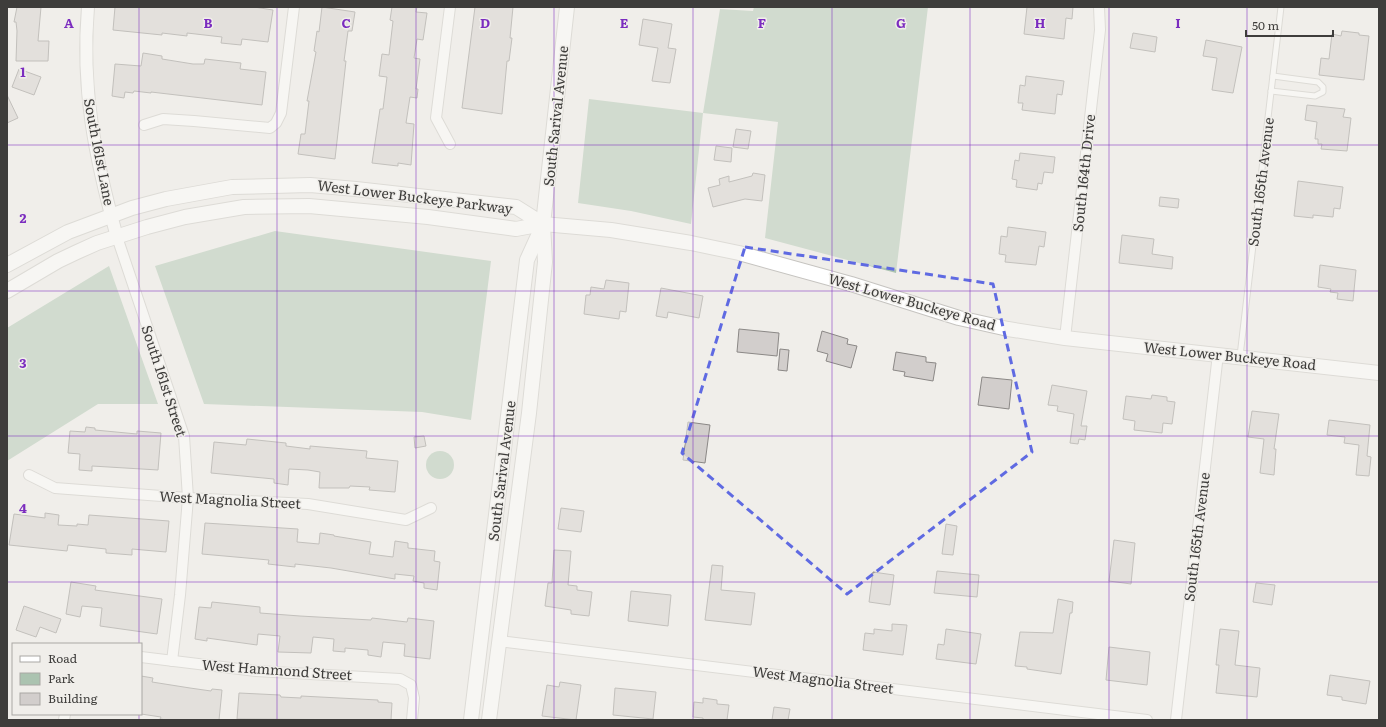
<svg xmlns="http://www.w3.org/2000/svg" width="1386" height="727" viewBox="0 0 1386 727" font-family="Literata,serif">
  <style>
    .green { fill: #abc3b0 }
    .building { fill: #d2cecc; stroke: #8b8886 }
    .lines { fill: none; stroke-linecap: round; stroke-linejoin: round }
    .service-casing { stroke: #c6c4c0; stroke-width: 7 }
    .minor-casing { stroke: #c6c4c0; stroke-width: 12 }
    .tertiary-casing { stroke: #c6c4c0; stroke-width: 14 }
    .secondary-casing { stroke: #c6c4c0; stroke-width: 16 }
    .service { stroke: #fff; stroke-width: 5 }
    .minor { stroke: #fff; stroke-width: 10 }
    .tertiary { stroke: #fff; stroke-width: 12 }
    .secondary { stroke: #fff; stroke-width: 14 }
    .marked { fill: none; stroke: #5f6ae2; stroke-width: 3; stroke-dasharray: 8 5; stroke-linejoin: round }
    .grid { fill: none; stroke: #7b2cbf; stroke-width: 1; stroke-opacity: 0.55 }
    .labels { text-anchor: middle; stroke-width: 3; stroke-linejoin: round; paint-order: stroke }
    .street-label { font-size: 14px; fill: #3e3d3b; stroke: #f0eeea }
    .grid-label { font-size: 13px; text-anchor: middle; font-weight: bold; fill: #7b2cbf; stroke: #f0eeea; stroke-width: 3; stroke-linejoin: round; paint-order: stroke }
  </style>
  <rect width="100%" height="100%" fill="#f0eeea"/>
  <g class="green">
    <polygon points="754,7 928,7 896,273 765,238 778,122 703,113 691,224 631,211 578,203 589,99 703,113 720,9 753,11"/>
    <polygon points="275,231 491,261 471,420 422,412 204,404 155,266"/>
    <polygon points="109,266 158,404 98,404 7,461 7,328"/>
    <circle cx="440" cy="465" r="14"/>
  </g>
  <g class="building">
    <polygon points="17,7 41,7 38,41 49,41 48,61 16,61 17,31 16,22 14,22"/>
    <polygon points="115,7 254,7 273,10 268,42 242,39 241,45 221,43 222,37 187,33 187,36 162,33 162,35 113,30"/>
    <polygon points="322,7 355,12 352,31 348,31 344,61 346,61 335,159 298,154 301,134 305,134 309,101 307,101 316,52 314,51 317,31 319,32"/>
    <polygon points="392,7 417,7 416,12 427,13 423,40 417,39 414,58 420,59 416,89 418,89 417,98 410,97 406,123 414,124 411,165 398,163 398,166 372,163 380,109 383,109 387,77 379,76 382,54 389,55 393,21 390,20"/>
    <polygon points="475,7 513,7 510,38 512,38 509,61 507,61 502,114 462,108"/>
    <polygon points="1027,7 1073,7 1072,19 1066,18 1064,39 1024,34"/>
    <polygon points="643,19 672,24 668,48 676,49 670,83 652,81 658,48 639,45"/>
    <polygon points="1342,31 1359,33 1359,35 1369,36 1364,80 1319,75 1321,58 1329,59 1332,34 1341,36"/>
    <polygon points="1133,33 1157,37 1155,52 1130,48"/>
    <polygon points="1206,40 1242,47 1233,93 1212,90 1217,58 1203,56"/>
    <polygon points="143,53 162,56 162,59 193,64 204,64 205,59 241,63 240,69 266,72 262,105 151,92 151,93 134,91 133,93 125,92 124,98 112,96 115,64 141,66"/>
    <polygon points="19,69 41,77 34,95 12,87"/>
    <polygon points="1026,76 1064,81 1062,95 1057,94 1055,114 1022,110 1023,103 1018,103 1020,85 1025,86"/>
    <polygon points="7,95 18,118 7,123"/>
    <polygon points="1307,105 1345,109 1343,117 1351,118 1347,151 1321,149 1322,144 1318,144 1318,139 1315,139 1317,122 1305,120"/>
    <polygon points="736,129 751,131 748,149 733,147"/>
    <polygon points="716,146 732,148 731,162 714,160"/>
    <polygon points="1020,153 1055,157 1053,173 1044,172 1042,184 1038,183 1037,190 1016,187 1017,180 1012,179 1015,160 1019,161"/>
    <polygon points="753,173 765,175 762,201 745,199 713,207 708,188 720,185 719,179 729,176 729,182 752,176"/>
    <polygon points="1298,181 1343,187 1340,209 1334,208 1333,217 1313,215 1313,218 1294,216"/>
    <polygon points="1160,197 1179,199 1178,208 1159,206"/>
    <polygon points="1008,227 1046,232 1044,247 1039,246 1036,265 1005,262 1006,255 999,254 1001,236 1007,237"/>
    <polygon points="1122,235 1154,239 1152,254 1173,257 1172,269 1119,263"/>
    <polygon points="1320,265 1356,270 1353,301 1337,299 1338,293 1330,292 1331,289 1318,287"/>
    <polygon points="606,280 629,283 626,312 620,311 619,319 584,314 586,295 590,295 591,287 604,289"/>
    <polygon points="661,288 703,296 699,318 668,312 667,318 656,316"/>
    <polygon points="739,329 779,333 777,356 737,352"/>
    <polygon points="822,331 848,339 847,344 857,346 851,368 826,361 828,354 817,351"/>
    <polygon points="780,349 789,350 787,371 778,370"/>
    <polygon points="896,352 926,357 926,362 936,363 933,381 904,376 905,372 893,370"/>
    <polygon points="982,377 1012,380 1009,409 978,405"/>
    <polygon points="1052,385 1087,391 1081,426 1087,426 1085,440 1079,439 1078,444 1070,443 1074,414 1057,411 1058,406 1048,405"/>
    <polygon points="1152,395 1167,397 1167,401 1175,402 1172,424 1163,423 1162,433 1134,430 1135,421 1123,419 1126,396 1151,399"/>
    <polygon points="1252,411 1279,414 1274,449 1276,449 1274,475 1260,473 1264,439 1248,437"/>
    <polygon points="1329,420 1370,425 1367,456 1371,457 1369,476 1356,475 1359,445 1344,443 1345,437 1327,435"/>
    <polygon points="688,422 710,425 705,463 683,460"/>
    <polygon points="86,427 95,428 95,430 137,434 137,431 161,433 158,470 92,466 92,471 79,470 80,454 68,453 70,431 85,432"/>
    <polygon points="424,436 426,446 415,448 414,437"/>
    <polygon points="247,439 286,443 286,446 310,449 310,446 367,451 366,458 398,461 395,492 369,490 370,487 350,486 349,488 319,488 320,472 308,470 289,469 288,485 274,483 274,479 211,473 214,442 246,445"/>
    <polygon points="561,508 584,511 581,532 558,529"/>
    <polygon points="45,513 59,515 58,525 77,526 77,524 88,525 89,515 169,521 166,552 132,549 132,555 106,553 106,549 68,545 67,551 9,545 14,514 45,518"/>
    <polygon points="205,523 298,529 297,542 319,544 320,533 334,535 334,536 371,542 369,554 393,557 395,541 408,543 408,548 435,551 434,561 440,562 437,590 424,588 424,583 413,581 414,576 395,574 395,579 331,568 295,564 295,567 268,564 269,560 202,554"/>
    <polygon points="946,524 957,526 953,555 942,554"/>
    <polygon points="1114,540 1135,543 1131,584 1109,581"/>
    <polygon points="554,550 571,551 568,585 577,586 577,590 592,592 589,616 571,614 571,610 545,606 548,583 552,583"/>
    <polygon points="712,565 723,566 721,590 755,593 751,625 705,620"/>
    <polygon points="937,571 979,575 977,597 934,593"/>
    <polygon points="873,572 894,575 890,605 869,602"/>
    <polygon points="71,582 96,586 95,590 162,599 157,634 100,626 102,608 82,606 80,617 66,614"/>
    <polygon points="1256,583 1275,585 1272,605 1253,602"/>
    <polygon points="631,591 671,595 668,626 628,621"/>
    <polygon points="1058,599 1073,602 1072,613 1070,613 1061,674 1027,669 1027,667 1015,666 1020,632 1053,633"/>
    <polygon points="212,602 260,607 260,613 300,616 371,620 372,618 407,622 408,618 434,621 430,659 404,656 405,644 383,642 381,657 368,655 368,650 345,648 345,652 333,651 334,639 313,637 311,653 278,652 280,636 258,634 257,645 207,638 207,641 195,639 199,607 211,608"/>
    <polygon points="24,606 61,619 56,633 40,627 36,637 16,630"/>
    <polygon points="892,624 907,625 903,655 863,650 865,633 874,634 874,629 892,631"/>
    <polygon points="946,629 981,634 976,664 936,659 938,644 944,645"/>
    <polygon points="1220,629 1239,631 1235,665 1260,668 1257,697 1216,693 1219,665 1216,665"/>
    <polygon points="1109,647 1150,652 1147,685 1106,680"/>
    <polygon points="1330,675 1370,681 1366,704 1342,700 1342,697 1327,695"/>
    <polygon points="141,676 153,678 152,682 190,688 211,691 212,689 222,690 219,720 167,720 160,719 161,717 141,714"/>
    <polygon points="560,682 581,685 576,720 542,716 547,685 559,687"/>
    <polygon points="615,688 656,692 653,719 613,715"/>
    <polygon points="239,693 280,695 281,697 301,698 301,696 378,700 378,702 392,703 391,720 237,719"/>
    <polygon points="703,698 717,700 717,704 729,705 727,720 703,720 703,718 693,717 694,702 703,703"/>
    <polygon points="774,707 790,709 788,720 772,720"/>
  </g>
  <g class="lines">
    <defs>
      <g id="service">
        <polyline points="1271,91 1315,96 1323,92 1323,87 1318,82 1273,76"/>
        <polyline points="1240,356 1281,7"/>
      </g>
      <g id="minor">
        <polyline points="450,7 436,118 450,144"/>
        <polyline points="144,125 163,119 194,121 270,128 276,123 281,113 294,7"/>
        <polyline points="117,237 184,436 188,498 180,595 172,661"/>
        <polyline points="1065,338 1100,30 1099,7"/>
        <polyline points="29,475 55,488 188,498 308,504 406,520 431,508"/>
        <polyline points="499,641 1147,720"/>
        <polyline points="141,657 256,671 400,679 411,685 414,698 412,720"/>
        <polyline points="64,720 65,714"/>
        <polyline points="1176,720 1218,354"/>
      </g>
      <path id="tertiary" d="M 88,7 C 81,89 95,158 117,237"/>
      <g id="secondary">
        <polyline points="7,265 68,232 132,208 166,199 232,187 310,185 356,189 516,207 543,224"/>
        <polyline points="7,291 58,261 77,252 97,243 147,227 185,217 244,207 309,206 428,217 516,229 543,224 611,230 691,243 739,253 851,284 959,318 1008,329 1065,338 1379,373"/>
        <polyline points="471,720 527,260 542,227"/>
        <polyline points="489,720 529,413 545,262 543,224 567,7"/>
      </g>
    </defs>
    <use href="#service" class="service-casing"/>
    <use href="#minor" class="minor-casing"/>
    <use href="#tertiary" class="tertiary-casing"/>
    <use href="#secondary" class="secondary-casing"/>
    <use href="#service" class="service"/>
    <use href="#minor" class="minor"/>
    <use href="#tertiary" class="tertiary"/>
    <use href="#secondary" class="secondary"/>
  </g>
  <path d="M0 0H1386V727H0ZM 745,247 L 993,284 L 1032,452 L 847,594 L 682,453 Z" fill="#f0eeea" fill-opacity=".55" fill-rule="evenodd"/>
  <path class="marked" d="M 745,247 L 993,284 L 1032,452 L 847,594 L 682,453 Z"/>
  <path class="grid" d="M 139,7 L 139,644M 277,7 L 277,720M 416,7 L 416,720M 554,7 L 554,720M 693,7 L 693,720M 832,7 L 832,720M 970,7 L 970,720M 1109,7 L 1109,720M 1247,7 L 1247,720M 7,145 L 1379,145M 7,291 L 1379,291M 7,436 L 1379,436M 7,582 L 1379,582M 139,714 L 139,720"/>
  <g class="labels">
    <g class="street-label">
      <text transform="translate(556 116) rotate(-84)" y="5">South Sarival Avenue</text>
      <text transform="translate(99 152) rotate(79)" y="5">South 161st Lane</text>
      <text transform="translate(1084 173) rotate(-84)" y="5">South 164th Drive</text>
      <text transform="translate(1261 182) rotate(-83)" y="5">South 165th Avenue</text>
      <text transform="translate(415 197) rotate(7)" y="5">West Lower Buckeye Parkway</text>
      <text transform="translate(912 302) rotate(16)" y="5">West Lower Buckeye Road</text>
      <text transform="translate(1230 356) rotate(6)" y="5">West Lower Buckeye Road</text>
      <text transform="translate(164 381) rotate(72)" y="5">South 161st Street</text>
      <text transform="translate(502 471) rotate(-83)" y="5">South Sarival Avenue</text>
      <text transform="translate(230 500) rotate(3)" y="5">West Magnolia Street</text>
      <text transform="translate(1197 537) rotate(-83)" y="5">South 165th Avenue</text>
      <text transform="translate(277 670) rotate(4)" y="5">West Hammond Street</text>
      <text transform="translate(823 680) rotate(7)" y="5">West Magnolia Street</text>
    </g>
  </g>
  <g class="grid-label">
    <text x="69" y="28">A</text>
    <text x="208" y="28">B</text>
    <text x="346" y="28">C</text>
    <text x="485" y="28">D</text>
    <text x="624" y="28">E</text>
    <text x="762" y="28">F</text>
    <text x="901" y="28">G</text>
    <text x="1040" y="28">H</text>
    <text x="1178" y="28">I</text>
    <text x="23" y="77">1</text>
    <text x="23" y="223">2</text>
    <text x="23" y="368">3</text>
    <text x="23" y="513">4</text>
  </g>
  <rect width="1386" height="727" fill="none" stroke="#3e3d3b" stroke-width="16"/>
  <rect x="12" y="643" width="130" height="72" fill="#f0eeea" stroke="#a9a7a4"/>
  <rect x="20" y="656" width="20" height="6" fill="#ffffff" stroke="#a9a7a4"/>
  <text x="48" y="663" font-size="12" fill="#3e3d3b">Road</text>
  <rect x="20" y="673" width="20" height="12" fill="#abc3b0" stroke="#a9a7a4"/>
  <text x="48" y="683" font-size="12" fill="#3e3d3b">Park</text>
  <rect x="20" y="693" width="20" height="12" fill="#d2cecc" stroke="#a9a7a4"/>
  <text x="48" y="703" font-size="12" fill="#3e3d3b">Building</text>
  <path d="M1246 30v6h87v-6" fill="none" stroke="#3e3d3b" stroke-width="2"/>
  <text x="1252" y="30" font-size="12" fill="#3e3d3b" stroke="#f0eeea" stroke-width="3" paint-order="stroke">50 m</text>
</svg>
